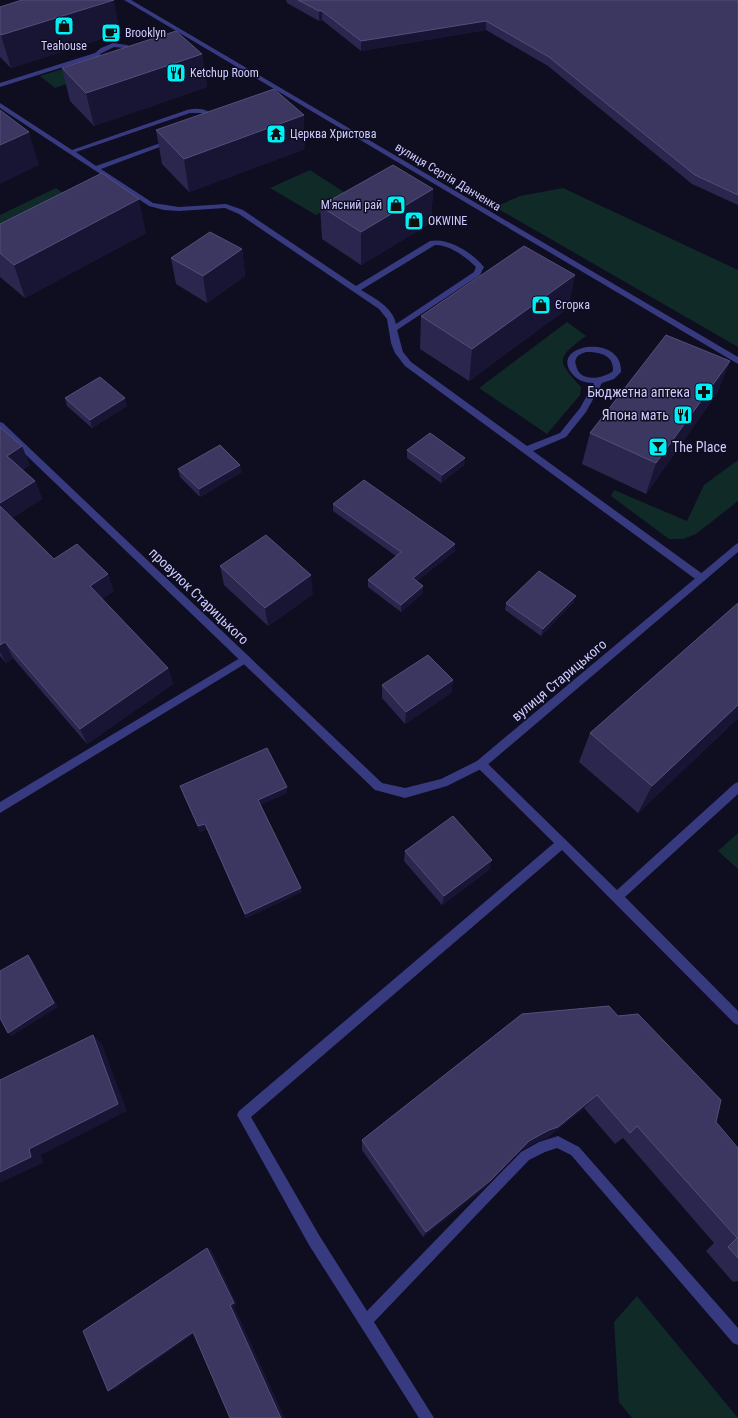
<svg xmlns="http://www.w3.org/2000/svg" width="738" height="1418" viewBox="0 0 738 1418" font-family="'Roboto Condensed',sans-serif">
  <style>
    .green { fill: #102a28 }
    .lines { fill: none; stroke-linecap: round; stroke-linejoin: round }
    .lane { fill: #383a80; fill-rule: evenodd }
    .street { fill: #383a80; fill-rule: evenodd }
    .wall { fill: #2a264e }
    .shaded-wall { fill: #181434 }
    .building { fill: #3c3761; stroke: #534f7a }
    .labels { text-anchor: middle; stroke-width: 3; stroke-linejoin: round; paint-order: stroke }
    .far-poi-label { font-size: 12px; fill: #ceccff; stroke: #0f0d20; text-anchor: start }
    .far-street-label { font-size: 12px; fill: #ceccff; stroke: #0f0d20 }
    .poi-label { font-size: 14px; fill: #ceccff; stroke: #0f0d20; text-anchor: end }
    .street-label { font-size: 14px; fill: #ceccff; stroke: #0f0d20 }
  </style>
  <rect width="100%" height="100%" fill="#0f0d20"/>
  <g class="green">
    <polygon points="82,63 102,72 55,88 40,76"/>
    <polygon points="310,170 350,196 316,215 270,188"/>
    <polygon points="56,188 74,201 0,237 0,215"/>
    <polygon points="563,188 738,270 738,347 495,207 520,196"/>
    <path d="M 567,322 L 586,336 C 556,358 556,360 581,387 L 580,395 L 547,434 L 479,388 Z"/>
    <polygon points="738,460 738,501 696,534 683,539 669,539 611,496 614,490 687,521 704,485"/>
    <polygon points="738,833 738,869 718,851"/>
    <polygon points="637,1296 738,1418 632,1418 619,1402 614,1322"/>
  </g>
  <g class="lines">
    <g class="lane">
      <path d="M 113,43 L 127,45 L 134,49 L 136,56 C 126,68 110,67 97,61 L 95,57 L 0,87 L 0,83 L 95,53 L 101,48 ZM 114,47 L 124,48 L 129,51 L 130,56 C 122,64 112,63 102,59 L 100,54 Z"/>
      <path d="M 0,103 L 72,150 L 187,110 C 199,107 209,109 217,119 L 215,123 L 211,123 L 211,119 L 201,113 L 190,113 L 76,152 L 96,166 L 169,140 L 173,140 L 173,142 L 101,169 L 153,203 L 179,207 L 226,204 L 243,210 L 356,286 L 430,241 C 448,237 473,253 484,267 L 480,275 L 397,330 L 403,352 L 411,362 L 527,446 L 560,433 L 580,408 L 594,383 C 584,383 576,380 570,371 C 553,343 623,334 621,372 L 614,379 L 602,383 L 586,412 L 566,437 L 533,451 L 704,575 L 706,578 L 704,581 L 698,581 L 405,366 L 395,353 L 391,343 L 387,319 L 379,309 L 239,214 L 225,208 L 179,211 L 164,210 L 149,206 L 0,108 ZM 435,245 C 449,244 467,258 476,267 L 474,272 L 396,324 C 393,307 374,298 361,290 ZM 586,352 C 600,352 614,355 613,371 C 603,379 579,383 576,365 C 575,363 575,361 576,359 C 577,355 583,353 586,352 Z"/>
      <polygon points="245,655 248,656 250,659 248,662 0,813 0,802"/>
      <polygon points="481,759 485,761 617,890 734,784 738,782 738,794 625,897 738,1011 738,1025 734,1023 562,850 251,1117 319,1235 367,1311 521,1152 539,1142 558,1136 579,1147 738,1328 738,1345 733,1343 571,1155 557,1148 545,1152 529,1160 374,1322 434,1418 419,1418 309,1245 237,1115 239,1111 554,843 477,767 476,764 477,761"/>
    </g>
    <g class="street">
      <polygon points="124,0 131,0 738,357 738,364"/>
      <polygon points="0,422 3,423 382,783 405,788 441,779 477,761 735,545 738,543 738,552 485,767 447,786 405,798 375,790 0,430"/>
    </g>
  </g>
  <g class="wall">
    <polygon points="286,0 738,0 738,205 692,184 548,66 486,30 361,51 322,20 319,21 287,3"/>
    <polygon points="0,7 120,33 11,68 0,57"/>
    <polygon points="202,54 207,87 94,126 70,101 62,68"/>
    <polygon points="156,130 305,149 189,192 162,164"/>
    <polygon points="433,189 431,223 361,265 322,239 320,206"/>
    <polygon points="0,224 146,233 25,298 0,277"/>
    <polygon points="242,249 245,276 207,303 176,284 171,258"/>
    <polygon points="575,275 568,308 469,381 420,349 421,316"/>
    <polygon points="730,361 717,393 646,494 582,464 590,433"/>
    <polygon points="65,398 127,406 92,428 67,406"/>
    <polygon points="0,427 30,465 22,470 35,481 42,499 12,518 54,559 114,591 102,599 168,668 173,684 87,744 13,658 6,663 0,656"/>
    <polygon points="407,450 464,465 441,483 407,458"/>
    <polygon points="178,469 242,472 200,497 180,477"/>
    <polygon points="333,504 455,544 455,551 417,581 423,586 423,593 401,612 368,587 368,580 396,556 333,511"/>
    <polygon points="220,566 313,594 268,626 224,585"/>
    <polygon points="574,602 541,636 505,610 506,603"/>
    <polygon points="738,603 738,718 638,813 579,762 590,733"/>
    <polygon points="453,680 451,693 405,724 382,698 382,685"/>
    <polygon points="180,786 287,793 260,805 302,892 246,918 207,829 200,832"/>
    <polygon points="405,851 490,869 442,905 404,861"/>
    <polygon points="522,1014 716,1122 738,1148 738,1281 733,1282 706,1251 714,1243 623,1138 615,1144 584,1108 547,1138 538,1141 520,1151 483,1189 423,1237 362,1150 362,1140"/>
  </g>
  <g class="shaded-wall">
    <polygon points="114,0 120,33 11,68 1,35"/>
    <polygon points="319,11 322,11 322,20 319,21"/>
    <polygon points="486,21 486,30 361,51 361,41"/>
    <polygon points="202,54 207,87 94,126 86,93"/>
    <polygon points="304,115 305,149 189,192 184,159"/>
    <polygon points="29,132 39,165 0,184 0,145"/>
    <polygon points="433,189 431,223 361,265 361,232"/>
    <polygon points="139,199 146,233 25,298 14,265"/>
    <polygon points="242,249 245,276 207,303 203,276"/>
    <polygon points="575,275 568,308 469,381 472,349"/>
    <polygon points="730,361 717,393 646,494 656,463"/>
    <polygon points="125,398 127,406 92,428 90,420"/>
    <polygon points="22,446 30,465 14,474 7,456"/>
    <polygon points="465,458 464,465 441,483 442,475"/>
    <polygon points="240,465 242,472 200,497 199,489"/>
    <polygon points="35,481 42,499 6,522 0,508 0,503"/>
    <polygon points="455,544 455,551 412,585 413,578"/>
    <polygon points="108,574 114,591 96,603 90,586"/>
    <polygon points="311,575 313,594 268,626 265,608"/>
    <polygon points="423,586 423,593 401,612 401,605"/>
    <polygon points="576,596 574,602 541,636 543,629"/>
    <polygon points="5,642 13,658 6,663 0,652 0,645"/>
    <polygon points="168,668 173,684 87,744 80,729"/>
    <polygon points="453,680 451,693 405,724 406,712"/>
    <polygon points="738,705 738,718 638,813 652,786"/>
    <polygon points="287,787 287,793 259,806 258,800"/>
    <polygon points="205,824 207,829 200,832 198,826"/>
    <polygon points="492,860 490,869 442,905 444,896"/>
    <polygon points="301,888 302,892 246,918 245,914"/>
    <polygon points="28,955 32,959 58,1007 12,1036 8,1033"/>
    <polygon points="93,1035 102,1044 127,1111 41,1155 43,1163 0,1183 0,1172 29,1149"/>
    <polygon points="597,1095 584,1108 547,1138 538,1141 520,1151 483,1189 423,1237 426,1232 529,1141"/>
    <polygon points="207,1248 211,1249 237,1304 234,1306 285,1418 281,1418 230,1305"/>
    <polygon points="198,1331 115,1389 108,1391 193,1332"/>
  </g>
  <g class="building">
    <polygon points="22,0 114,0 1,35 0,34 0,7"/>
    <polygon points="298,0 738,0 738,195 695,175 549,57 486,21 361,41 322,11 319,11"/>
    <polygon points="176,31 202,54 86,93 62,68"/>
    <polygon points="274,89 304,115 184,159 156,130"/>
    <polygon points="0,110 29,132 0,145"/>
    <polygon points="393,165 433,189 361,232 320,206"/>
    <polygon points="102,173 139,199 14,265 0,253 0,224"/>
    <polygon points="210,232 242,249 203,276 171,258"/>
    <polygon points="524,246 575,275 472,349 421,316"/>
    <polygon points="666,335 730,361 656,463 590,433"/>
    <polygon points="100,377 125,398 90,420 65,398"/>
    <polygon points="0,427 22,446 7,456 35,481 0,503"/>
    <polygon points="430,433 465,458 442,475 407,450"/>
    <polygon points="220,445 240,465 199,489 178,469"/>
    <polygon points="364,480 455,544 413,578 423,586 401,605 368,580 401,552 333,504"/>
    <polygon points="0,506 54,559 77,544 108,574 90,586 168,668 80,729 5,642 0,645"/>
    <polygon points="266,535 311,575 265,608 220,566"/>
    <polygon points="539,571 576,596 543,629 506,603"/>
    <polygon points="738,603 738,705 652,786 590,733"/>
    <polygon points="428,655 453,680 406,712 382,685"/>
    <polygon points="267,748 287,787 258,800 301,888 245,914 205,824 198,826 180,786"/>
    <polygon points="453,816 492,860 444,896 405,851"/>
    <polygon points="28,955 54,1003 8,1033 0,1018 0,971"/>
    <polygon points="609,1006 618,1016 638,1014 721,1100 716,1122 738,1148 738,1258 728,1247 737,1238 637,1126 630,1133 597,1095 558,1127 549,1130 529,1141 491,1180 426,1232 362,1140 522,1014"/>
    <polygon points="93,1035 118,1104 29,1149 31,1157 0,1172 0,1080"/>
    <polygon points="207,1248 234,1303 230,1305 281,1418 230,1418 193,1332 108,1391 83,1331"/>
  </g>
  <defs>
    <symbol id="shop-square" viewBox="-11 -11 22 22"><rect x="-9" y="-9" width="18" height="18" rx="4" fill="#00f0f7" stroke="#0f0d20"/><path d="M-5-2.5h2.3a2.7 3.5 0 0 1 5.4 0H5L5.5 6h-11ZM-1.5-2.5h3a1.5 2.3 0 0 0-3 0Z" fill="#111"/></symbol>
    <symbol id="cafe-square" viewBox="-11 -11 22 22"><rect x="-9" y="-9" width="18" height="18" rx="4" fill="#00f0f7" stroke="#0f0d20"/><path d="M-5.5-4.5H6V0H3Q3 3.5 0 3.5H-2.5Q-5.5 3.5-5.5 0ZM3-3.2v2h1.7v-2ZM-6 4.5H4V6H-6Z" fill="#111"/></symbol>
    <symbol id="restaurant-square" viewBox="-11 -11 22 22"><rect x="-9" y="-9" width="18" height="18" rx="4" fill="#00f0f7" stroke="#0f0d20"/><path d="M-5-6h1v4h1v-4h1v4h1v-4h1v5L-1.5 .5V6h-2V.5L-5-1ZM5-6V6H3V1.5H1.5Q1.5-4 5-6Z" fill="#111"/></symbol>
    <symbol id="temple-square" viewBox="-11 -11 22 22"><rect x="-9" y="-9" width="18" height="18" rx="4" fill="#00f0f7" stroke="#0f0d20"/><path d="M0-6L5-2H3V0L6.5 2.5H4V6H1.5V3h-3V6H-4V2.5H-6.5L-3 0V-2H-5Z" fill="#111"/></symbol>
    <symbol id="pharmacy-square" viewBox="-11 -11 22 22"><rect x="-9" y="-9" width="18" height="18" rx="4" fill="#00f0f7" stroke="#0f0d20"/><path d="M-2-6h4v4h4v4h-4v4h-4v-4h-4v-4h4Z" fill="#111"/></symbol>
    <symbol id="bar-square" viewBox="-11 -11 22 22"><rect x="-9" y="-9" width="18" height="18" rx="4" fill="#00f0f7" stroke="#0f0d20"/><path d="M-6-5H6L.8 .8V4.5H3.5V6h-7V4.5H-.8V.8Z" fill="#111"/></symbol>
  </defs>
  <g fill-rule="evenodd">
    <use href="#shop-square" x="53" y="15" width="22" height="22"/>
    <use href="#cafe-square" x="100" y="22" width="22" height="22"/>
    <use href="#restaurant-square" x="165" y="62" width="22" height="22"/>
    <use href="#temple-square" x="265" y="123" width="22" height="22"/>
    <use href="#shop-square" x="385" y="194" width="22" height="22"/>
    <use href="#shop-square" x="403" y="210" width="22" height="22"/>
    <use href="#shop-square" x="530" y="294" width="22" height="22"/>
    <use href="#pharmacy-square" x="693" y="381" width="22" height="22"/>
    <use href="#restaurant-square" x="672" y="404" width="22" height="22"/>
    <use href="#bar-square" x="647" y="436" width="22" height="22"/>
  </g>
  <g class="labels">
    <g class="far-poi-label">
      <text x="125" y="37">Brooklyn</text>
      <text x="64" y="50" text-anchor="middle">Teahouse</text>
      <text x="190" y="77">Ketchup Room</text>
      <text x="290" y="138">Церква Христова</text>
      <text x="382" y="209" text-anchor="end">М'ясний рай</text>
      <text x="428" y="225">OKWINE</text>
      <text x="555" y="309">Єгорка</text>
    </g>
    <g class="far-street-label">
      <text transform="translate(448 177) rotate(31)" y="4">вулиця Сергія Данченка</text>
    </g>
    <g class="poi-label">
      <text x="690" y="397">Бюджетна аптека</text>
      <text x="669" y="420">Япона мать</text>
      <text x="672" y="452" text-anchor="start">The Place</text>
    </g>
    <g class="street-label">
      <text transform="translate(199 596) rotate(44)" y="5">провулок Старицького</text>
      <text transform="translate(559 680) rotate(-40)" y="5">вулиця Старицького</text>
    </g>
  </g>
</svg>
